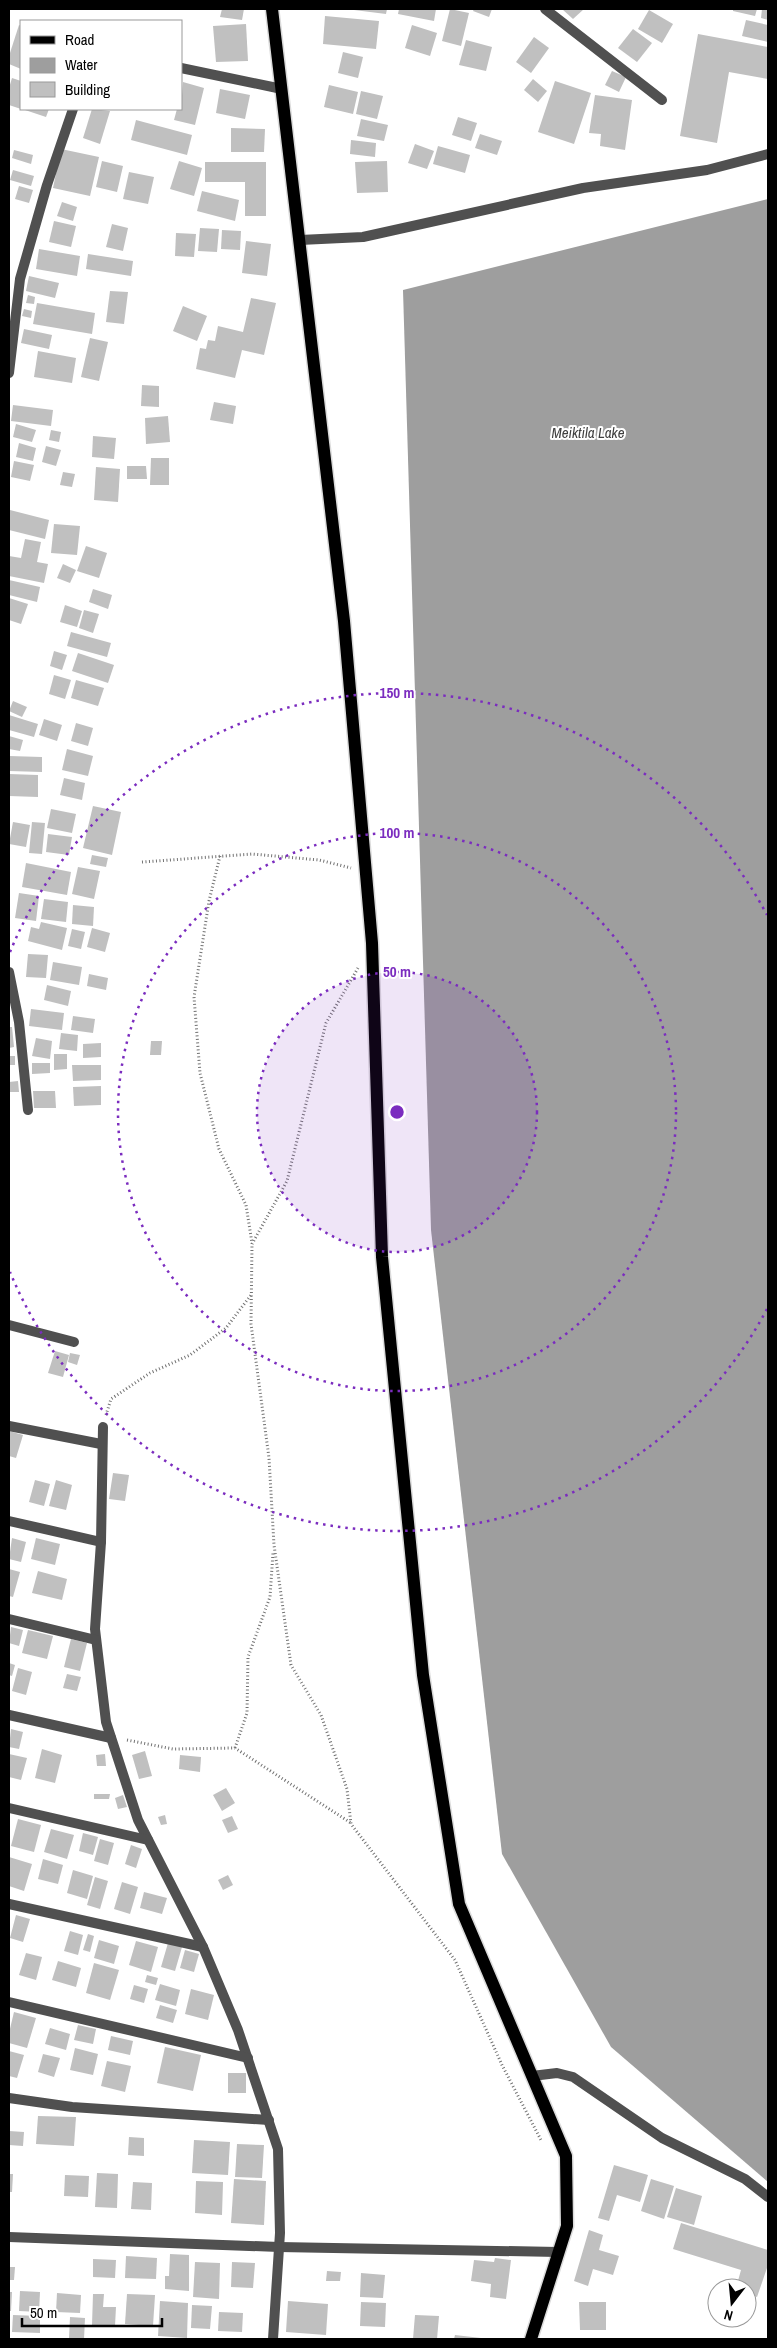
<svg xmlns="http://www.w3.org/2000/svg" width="777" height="2348" viewBox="0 0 777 2348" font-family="'Archivo Narrow',sans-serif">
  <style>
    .water { fill: #9e9e9e }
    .building { fill: #c0c0c0 }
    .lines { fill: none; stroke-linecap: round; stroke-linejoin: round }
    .primary-casing { stroke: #dbdbdb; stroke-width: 15 }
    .path { stroke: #727272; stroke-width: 3; stroke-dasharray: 1 2.5; stroke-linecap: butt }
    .street { stroke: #505050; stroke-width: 10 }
    .primary { stroke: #000; stroke-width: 12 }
    .ring { fill: none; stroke: #7b2cbf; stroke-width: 2.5; stroke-dasharray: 2.5 5 }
    .labels { text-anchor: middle; stroke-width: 4; stroke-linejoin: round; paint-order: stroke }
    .water-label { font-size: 15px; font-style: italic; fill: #3f3f3f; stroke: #fff }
    .centre { fill: #7b2cbf; stroke: #fff; stroke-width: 2.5 }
    .ring-label { font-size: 15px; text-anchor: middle; font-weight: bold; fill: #7b2cbf; stroke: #fff; stroke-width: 4; stroke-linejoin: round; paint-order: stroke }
  </style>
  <rect width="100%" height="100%" fill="#fff"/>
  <polygon class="water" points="768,199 768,2182 611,2047 502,1854 431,1230 403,290"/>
  <g class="building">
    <polygon points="222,9 244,9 242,20 220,17"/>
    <polygon points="346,9 387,9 386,14"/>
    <polygon points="399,9 436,9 434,21 398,14"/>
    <polygon points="450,9 469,13 461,46 442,41"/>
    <polygon points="474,9 492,9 489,17 473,11"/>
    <polygon points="562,9 584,9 573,19"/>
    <polygon points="733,9 757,9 755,16 733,11"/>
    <polygon points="762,9 768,9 768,20 761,18"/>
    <polygon points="649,10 673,24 662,43 638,29"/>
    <polygon points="325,16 379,21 376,49 323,44"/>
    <polygon points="746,20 768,25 768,42 742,36"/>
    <polygon points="246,24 248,61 216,62 213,26"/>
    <polygon points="19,25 21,26 21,69 9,64 9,56"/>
    <polygon points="412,25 437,33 430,56 405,48"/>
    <polygon points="633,29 652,43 637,62 618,48"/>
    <polygon points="698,34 768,47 768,79 729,72 717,143 680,136"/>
    <polygon points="534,37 549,48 531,73 516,62"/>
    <polygon points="466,40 492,47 486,71 459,65"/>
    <polygon points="343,52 363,57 358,78 338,73"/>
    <polygon points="612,71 626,77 619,92 605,85"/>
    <polygon points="12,78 21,81 21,109 9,105 9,88"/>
    <polygon points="533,79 547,91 538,102 524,90"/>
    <polygon points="555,81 591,93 574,144 538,132"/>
    <polygon points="183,82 204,88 195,125 174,120 177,109 181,109"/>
    <polygon points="329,85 358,92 353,114 324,107"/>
    <polygon points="220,89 250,95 245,119 216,113"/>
    <polygon points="361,91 383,96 377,119 356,114"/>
    <polygon points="595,95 632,100 625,150 600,146 601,134 589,133"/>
    <polygon points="22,109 49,109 46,117"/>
    <polygon points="92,109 110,111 100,144 83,138"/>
    <polygon points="458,117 477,123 471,141 452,135"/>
    <polygon points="361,119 388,125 384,141 357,136"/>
    <polygon points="136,120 192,135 187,155 131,140"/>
    <polygon points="231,128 265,129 264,152 231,152"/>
    <polygon points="480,134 502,141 497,155 475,148"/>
    <polygon points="351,140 376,143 375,157 350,154"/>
    <polygon points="415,144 434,151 427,169 408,163"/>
    <polygon points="438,146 470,155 465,173 433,164"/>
    <polygon points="61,149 99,157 90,196 53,188"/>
    <polygon points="14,150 33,155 31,164 12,158"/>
    <polygon points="102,161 123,166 117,192 96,187"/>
    <polygon points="179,161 202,168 194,196 170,189"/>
    <polygon points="387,161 388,192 357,193 355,162"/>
    <polygon points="205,162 266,162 266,216 245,216 245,182 205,182"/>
    <polygon points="13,170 34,176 31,186 10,180"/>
    <polygon points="129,172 154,177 148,204 123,199"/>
    <polygon points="19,186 33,190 29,203 15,199"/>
    <polygon points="202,191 239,200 235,221 197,211"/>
    <polygon points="62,202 77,207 73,221 57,216"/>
    <polygon points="54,221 76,226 71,247 49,242"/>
    <polygon points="112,224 128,228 123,251 106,247"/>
    <polygon points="200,228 219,229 217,252 198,251"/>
    <polygon points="222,230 241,231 240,250 221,249"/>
    <polygon points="176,233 196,234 194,257 175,256"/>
    <polygon points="246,241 271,244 267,276 242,273"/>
    <polygon points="39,249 80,256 77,276 36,269"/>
    <polygon points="88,254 133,261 131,276 86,269"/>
    <polygon points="29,276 59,283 55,298 26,291"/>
    <polygon points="110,291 128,292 124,324 106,322"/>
    <polygon points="28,295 35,297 34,304 26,303"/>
    <polygon points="251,298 276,303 264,355 242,350 235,378 196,369 200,348 206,349 208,340 215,341 218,326 243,332"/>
    <polygon points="37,303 95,313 92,334 33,324"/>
    <polygon points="183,306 207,316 197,341 173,331"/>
    <polygon points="24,309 32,311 31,318 22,316"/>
    <polygon points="24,329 52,335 49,349 21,343"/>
    <polygon points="90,338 108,342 99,381 81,377"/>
    <polygon points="38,351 76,358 72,383 34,377"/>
    <polygon points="142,385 159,386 159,407 141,406"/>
    <polygon points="214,402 236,406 233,424 210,420"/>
    <polygon points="13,405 53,410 51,426 11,421"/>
    <polygon points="168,416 170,442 146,444 145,418"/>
    <polygon points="16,424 36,430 32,442 13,437"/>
    <polygon points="51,430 61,432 59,442 49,440"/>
    <polygon points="93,436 116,438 114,459 92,457"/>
    <polygon points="19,443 36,448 33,461 16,457"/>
    <polygon points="46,446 61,450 56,466 42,462"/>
    <polygon points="151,458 169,458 169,485 150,485"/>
    <polygon points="14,461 34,465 30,481 11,477"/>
    <polygon points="127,466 146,466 147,479 127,479"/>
    <polygon points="96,467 120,469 118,502 94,500"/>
    <polygon points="63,472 75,474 72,487 60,485"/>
    <polygon points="10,510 49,520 45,539 9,530"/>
    <polygon points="54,524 80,526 77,555 51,553"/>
    <polygon points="25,539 41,542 37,562 48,564 44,583 9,576 9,556 21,558"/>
    <polygon points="86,546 107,553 99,578 77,571"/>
    <polygon points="63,564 76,570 70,583 57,578"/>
    <polygon points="9,580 40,587 37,602 9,595"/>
    <polygon points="93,589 112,595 108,609 89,602"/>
    <polygon points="9,598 28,604 21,624 9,620"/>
    <polygon points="65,605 82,611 77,627 60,622"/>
    <polygon points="84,610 99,614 93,633 79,628"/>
    <polygon points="71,632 111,643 107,657 67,646"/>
    <polygon points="54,651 67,655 62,670 50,666"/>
    <polygon points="78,653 114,665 108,683 72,671"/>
    <polygon points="54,675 71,680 65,699 49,694"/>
    <polygon points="76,680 104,688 98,706 71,698"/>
    <polygon points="13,701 27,707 22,717 9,711"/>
    <polygon points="9,715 38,724 34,737 9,730"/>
    <polygon points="44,719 62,725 57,741 39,735"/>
    <polygon points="76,723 93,728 88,746 71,741"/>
    <polygon points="9,736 23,740 20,751 9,749"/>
    <polygon points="67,749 93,756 88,776 62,770"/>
    <polygon points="9,756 42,757 42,772 9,771"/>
    <polygon points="9,774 38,775 38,797 9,796"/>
    <polygon points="64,778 85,783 82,800 60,795"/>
    <polygon points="93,806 121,812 112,855 83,848"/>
    <polygon points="51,809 76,814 72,833 47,828"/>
    <polygon points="13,822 30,825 26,847 9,844"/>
    <polygon points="32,822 45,823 42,854 29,853"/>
    <polygon points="48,834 72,837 69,855 46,852"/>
    <polygon points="92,855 108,858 106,867 90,864"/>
    <polygon points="26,863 71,872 67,895 22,887"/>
    <polygon points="78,867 100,871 94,899 72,894"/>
    <polygon points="19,893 39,896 36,921 15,918"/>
    <polygon points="44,899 68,902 66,922 41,919"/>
    <polygon points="73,905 94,907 93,926 72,924"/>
    <polygon points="41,922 67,928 62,950 28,941 31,927 39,929"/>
    <polygon points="92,928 110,933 105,952 87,947"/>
    <polygon points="72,929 85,932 81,949 68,946"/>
    <polygon points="28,954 48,955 46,978 26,977"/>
    <polygon points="53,962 82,967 79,985 50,980"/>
    <polygon points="89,974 108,978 106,990 87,986"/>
    <polygon points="47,985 71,991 68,1006 44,1000"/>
    <polygon points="31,1009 64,1013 62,1030 29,1026"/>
    <polygon points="73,1016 95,1019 93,1033 71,1030"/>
    <polygon points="9,1027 12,1027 14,1047 9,1048"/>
    <polygon points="61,1033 78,1035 77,1051 59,1049"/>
    <polygon points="36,1038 52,1041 50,1059 32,1056"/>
    <polygon points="151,1041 162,1041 161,1055 150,1055"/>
    <polygon points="101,1043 101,1057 83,1058 83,1044"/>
    <polygon points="54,1054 67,1054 67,1069 54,1070"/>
    <rect x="9" y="1056" width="6" height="9"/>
    <polygon points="32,1063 50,1063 50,1073 32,1074"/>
    <polygon points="72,1065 101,1065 101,1080 73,1081"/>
    <polygon points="18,1081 19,1092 9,1092 9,1082"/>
    <polygon points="101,1086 101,1105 74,1106 73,1087"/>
    <polygon points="33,1091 55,1091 56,1108 34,1108"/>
    <polygon points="55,1351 69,1355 63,1377 48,1373"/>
    <polygon points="70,1353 80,1355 77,1365 68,1362"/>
    <polygon points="9,1431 23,1435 16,1458 9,1456"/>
    <polygon points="113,1473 129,1475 125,1501 109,1499"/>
    <polygon points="35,1480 50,1484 44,1506 29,1502"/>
    <polygon points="56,1480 72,1485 66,1510 49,1506"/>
    <polygon points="12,1538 26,1542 21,1562 9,1559"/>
    <polygon points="36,1538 60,1544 55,1565 31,1559"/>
    <polygon points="9,1569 20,1572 13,1597 9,1596"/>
    <polygon points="38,1571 67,1579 62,1600 32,1593"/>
    <polygon points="11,1627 23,1630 19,1646 9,1643"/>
    <polygon points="28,1630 53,1636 47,1659 22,1653"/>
    <polygon points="71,1639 87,1643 80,1671 64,1667"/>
    <polygon points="9,1663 15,1665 12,1676 9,1675"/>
    <polygon points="18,1668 32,1672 26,1695 12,1691"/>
    <polygon points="67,1674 81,1677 77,1691 63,1688"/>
    <polygon points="11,1729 23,1732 19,1749 9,1747"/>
    <polygon points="42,1749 62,1755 55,1783 35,1778"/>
    <polygon points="145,1751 152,1776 139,1779 132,1755"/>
    <polygon points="9,1754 27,1758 21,1780 9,1777"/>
    <polygon points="105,1754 106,1766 97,1766 96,1755"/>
    <polygon points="180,1755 201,1757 200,1772 179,1769"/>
    <polygon points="226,1788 235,1803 222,1811 213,1795"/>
    <polygon points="94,1794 110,1794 109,1799 94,1799"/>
    <polygon points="123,1795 127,1807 118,1809 115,1798"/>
    <polygon points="165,1815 167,1824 161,1825 158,1817"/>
    <polygon points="232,1816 238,1829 228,1833 222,1820"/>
    <polygon points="18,1819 41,1825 34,1852 11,1846"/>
    <polygon points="51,1829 74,1835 67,1859 44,1852"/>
    <polygon points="83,1833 98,1837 93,1855 79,1851"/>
    <polygon points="100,1839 114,1843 108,1865 94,1861"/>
    <polygon points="131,1845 142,1849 136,1868 125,1864"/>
    <polygon points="9,1857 32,1864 24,1891 9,1886"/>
    <polygon points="43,1859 63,1865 58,1884 38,1879"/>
    <polygon points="73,1870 93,1876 87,1899 67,1893"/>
    <polygon points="228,1875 233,1885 223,1890 218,1880"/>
    <polygon points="95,1877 108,1881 100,1909 87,1905"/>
    <polygon points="122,1882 138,1887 130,1914 114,1909"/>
    <polygon points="144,1892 167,1898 162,1914 140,1908"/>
    <polygon points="16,1915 30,1919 23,1942 10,1938"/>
    <polygon points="70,1931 83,1935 78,1955 64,1951"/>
    <polygon points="88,1934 94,1936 90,1952 83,1950"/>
    <polygon points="99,1940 119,1946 114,1964 94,1958"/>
    <polygon points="136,1941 158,1947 151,1972 129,1965"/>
    <polygon points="168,1943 182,1947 175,1971 161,1967"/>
    <polygon points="185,1950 199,1954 194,1972 180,1968"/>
    <polygon points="26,1953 42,1957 36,1980 19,1975"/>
    <polygon points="58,1961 81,1968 76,1987 52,1980"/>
    <polygon points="94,1963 119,1970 110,2000 86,1993"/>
    <polygon points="147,1975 158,1978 156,1985 145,1982"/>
    <polygon points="160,1984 180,1990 176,2006 155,2000"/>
    <polygon points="134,1985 148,1989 144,2003 130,1999"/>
    <polygon points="191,1989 214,1995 208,2020 185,2014"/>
    <polygon points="160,2005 177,2010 173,2023 156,2018"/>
    <polygon points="14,2012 36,2018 27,2048 9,2043 9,2033"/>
    <polygon points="78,2025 96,2029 93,2044 74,2040"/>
    <polygon points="50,2028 70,2034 66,2050 45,2044"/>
    <polygon points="111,2036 133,2041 130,2055 108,2050"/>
    <polygon points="165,2047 201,2055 193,2091 157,2083"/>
    <polygon points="75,2048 98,2054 93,2075 70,2070"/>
    <polygon points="9,2051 24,2055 17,2078 9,2076"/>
    <polygon points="43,2054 60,2058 54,2077 38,2072"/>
    <polygon points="107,2061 131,2066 125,2092 101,2086"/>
    <rect x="228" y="2073" width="18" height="20"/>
    <polygon points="38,2116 76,2117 74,2146 36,2144"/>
    <polygon points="9,2131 24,2132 23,2146 9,2145"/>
    <polygon points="129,2137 144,2138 144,2156 128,2155"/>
    <polygon points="194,2140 230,2142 228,2175 192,2173"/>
    <polygon points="237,2144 264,2145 262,2178 235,2177"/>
    <polygon points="614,2165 648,2175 640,2202 617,2195 609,2221 598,2218"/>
    <polygon points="97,2173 118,2174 117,2208 95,2207"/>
    <polygon points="9,2174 13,2174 12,2192 9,2192"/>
    <polygon points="65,2175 89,2176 88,2197 64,2196"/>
    <polygon points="234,2179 266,2181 264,2225 231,2223"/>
    <polygon points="651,2179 674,2186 664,2219 641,2211"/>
    <polygon points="196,2181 223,2182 222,2215 195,2213"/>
    <polygon points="133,2182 152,2183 151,2210 131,2209"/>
    <polygon points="676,2188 702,2196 694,2225 667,2217"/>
    <polygon points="681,2223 768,2250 768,2265 757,2297 747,2293 747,2288 736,2288 741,2270 673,2249"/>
    <polygon points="589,2230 603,2235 599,2250 619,2256 613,2275 593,2269 588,2286 574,2281"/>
    <polygon points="170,2254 189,2255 189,2291 165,2289 165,2276 169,2276"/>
    <polygon points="126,2256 157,2258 156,2279 125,2278"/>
    <polygon points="495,2258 511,2260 506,2299 490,2297 491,2284 471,2281 474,2260 494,2262"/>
    <polygon points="93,2259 116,2260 115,2278 93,2277"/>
    <polygon points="195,2262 220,2263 219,2299 193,2297"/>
    <polygon points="232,2262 255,2263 253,2288 231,2287"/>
    <polygon points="9,2267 15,2267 14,2280 9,2280"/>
    <polygon points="327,2271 341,2272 340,2281 326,2281"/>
    <polygon points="361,2273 385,2275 383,2298 360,2297"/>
    <polygon points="20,2291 40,2292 39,2312 19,2311"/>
    <polygon points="9,2292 12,2292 11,2311 9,2311"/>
    <polygon points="57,2293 81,2295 80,2313 56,2312"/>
    <polygon points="93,2294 104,2294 103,2307 116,2307 115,2326 92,2325"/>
    <polygon points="127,2294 155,2295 153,2326 125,2324"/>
    <polygon points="160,2301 188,2303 187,2338 158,2336"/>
    <polygon points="288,2301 328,2304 326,2335 286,2332"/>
    <polygon points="361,2302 386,2303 385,2327 360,2326"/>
    <polygon points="579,2302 606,2302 606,2330 580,2330"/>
    <polygon points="192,2305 212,2306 210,2329 191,2328"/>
    <polygon points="219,2312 243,2313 242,2332 218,2331"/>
    <polygon points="13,2315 40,2316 40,2333 12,2332"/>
    <polygon points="415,2315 439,2316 437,2339 413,2339"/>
    <polygon points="70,2317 85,2318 84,2339 69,2339"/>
    <polygon points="455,2335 481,2338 481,2339 454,2339"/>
  </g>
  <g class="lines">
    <defs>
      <polyline id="primary" points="272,9 344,621 372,943 382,1257 423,1675 459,1904 566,2156 567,2226 531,2339"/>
    </defs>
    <use href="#primary" class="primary-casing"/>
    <g class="path">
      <polyline points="220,856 209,901 194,997 200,1073 219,1149 246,1205 252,1243"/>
      <polyline points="142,862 252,854 319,860 351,868"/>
      <polyline points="358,968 326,1023 287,1181 252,1244 251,1324 269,1458 274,1545 291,1665 321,1715 347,1789 351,1824 455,1960 502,2065 542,2142"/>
      <polyline points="106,1415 111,1399 150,1373 190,1355 226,1328 251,1295"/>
      <polyline points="127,1740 173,1749 235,1748 351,1823"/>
      <polyline points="235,1748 247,1713 248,1657 270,1597 273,1553"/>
    </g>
    <g class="street">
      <polyline points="545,9 662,100"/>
      <polyline points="181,68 282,89"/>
      <polyline points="300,240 363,237 583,188 707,170 768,154"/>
      <polyline points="9,373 20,279 47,185 73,109"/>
      <polyline points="9,972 19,1022 28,1110"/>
      <polyline points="9,1325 74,1342"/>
      <polyline points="9,1426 101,1444"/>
      <polyline points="103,1427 101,1542 95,1629 106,1722 138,1820 203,1947 238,2030 278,2149 280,2233 273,2339"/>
      <polyline points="9,1521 101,1542"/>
      <polyline points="9,1619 96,1640"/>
      <polyline points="9,1715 111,1738"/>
      <polyline points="9,1808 148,1840"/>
      <polyline points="9,1904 203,1947"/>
      <polyline points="9,2002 248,2058"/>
      <polyline points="532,2076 557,2073 573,2077 662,2138 745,2179 768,2197"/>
      <polyline points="9,2098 72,2107 269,2120"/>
      <polyline points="9,2237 279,2247 558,2252"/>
    </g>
    <use href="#primary" class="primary"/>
  </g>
  <circle cx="397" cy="1112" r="140" fill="#7b2cbf" fill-opacity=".12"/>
  <g class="ring">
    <circle cx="397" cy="1112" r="140"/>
    <circle cx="397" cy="1112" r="279"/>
    <path d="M767 1309A419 419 0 0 1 10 1272M10 952A419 419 0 0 1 767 915"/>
  </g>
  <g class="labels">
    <g class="water-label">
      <text x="588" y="438">Meiktila Lake</text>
    </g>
  </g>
  <circle cx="397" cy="1112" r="8" class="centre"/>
  <g class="ring-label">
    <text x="397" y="698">150 m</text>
    <text x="397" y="838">100 m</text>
    <text x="397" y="977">50 m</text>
  </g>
  <rect width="777" height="2348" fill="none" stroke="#000000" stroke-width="20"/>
  <rect x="20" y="20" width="162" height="90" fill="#ffffff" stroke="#999999"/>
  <rect x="30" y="36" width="25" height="8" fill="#000000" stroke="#999999"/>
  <text x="65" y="45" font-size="15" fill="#000000">Road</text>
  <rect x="30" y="58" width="25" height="15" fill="#9e9e9e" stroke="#999999"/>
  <text x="65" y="70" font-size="15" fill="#000000">Water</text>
  <rect x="30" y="82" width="25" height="15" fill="#c0c0c0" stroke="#999999"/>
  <text x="65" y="95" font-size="15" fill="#000000">Building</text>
  <g transform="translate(732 2303) rotate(196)"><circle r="24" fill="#ffffff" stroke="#999999"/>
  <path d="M0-4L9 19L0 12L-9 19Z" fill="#000000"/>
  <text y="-8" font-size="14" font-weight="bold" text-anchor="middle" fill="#000000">N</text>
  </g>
  <path d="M22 2318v8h140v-8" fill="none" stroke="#000000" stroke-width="2.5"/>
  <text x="30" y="2318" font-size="15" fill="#000000" stroke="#ffffff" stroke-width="4" paint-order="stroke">50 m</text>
</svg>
